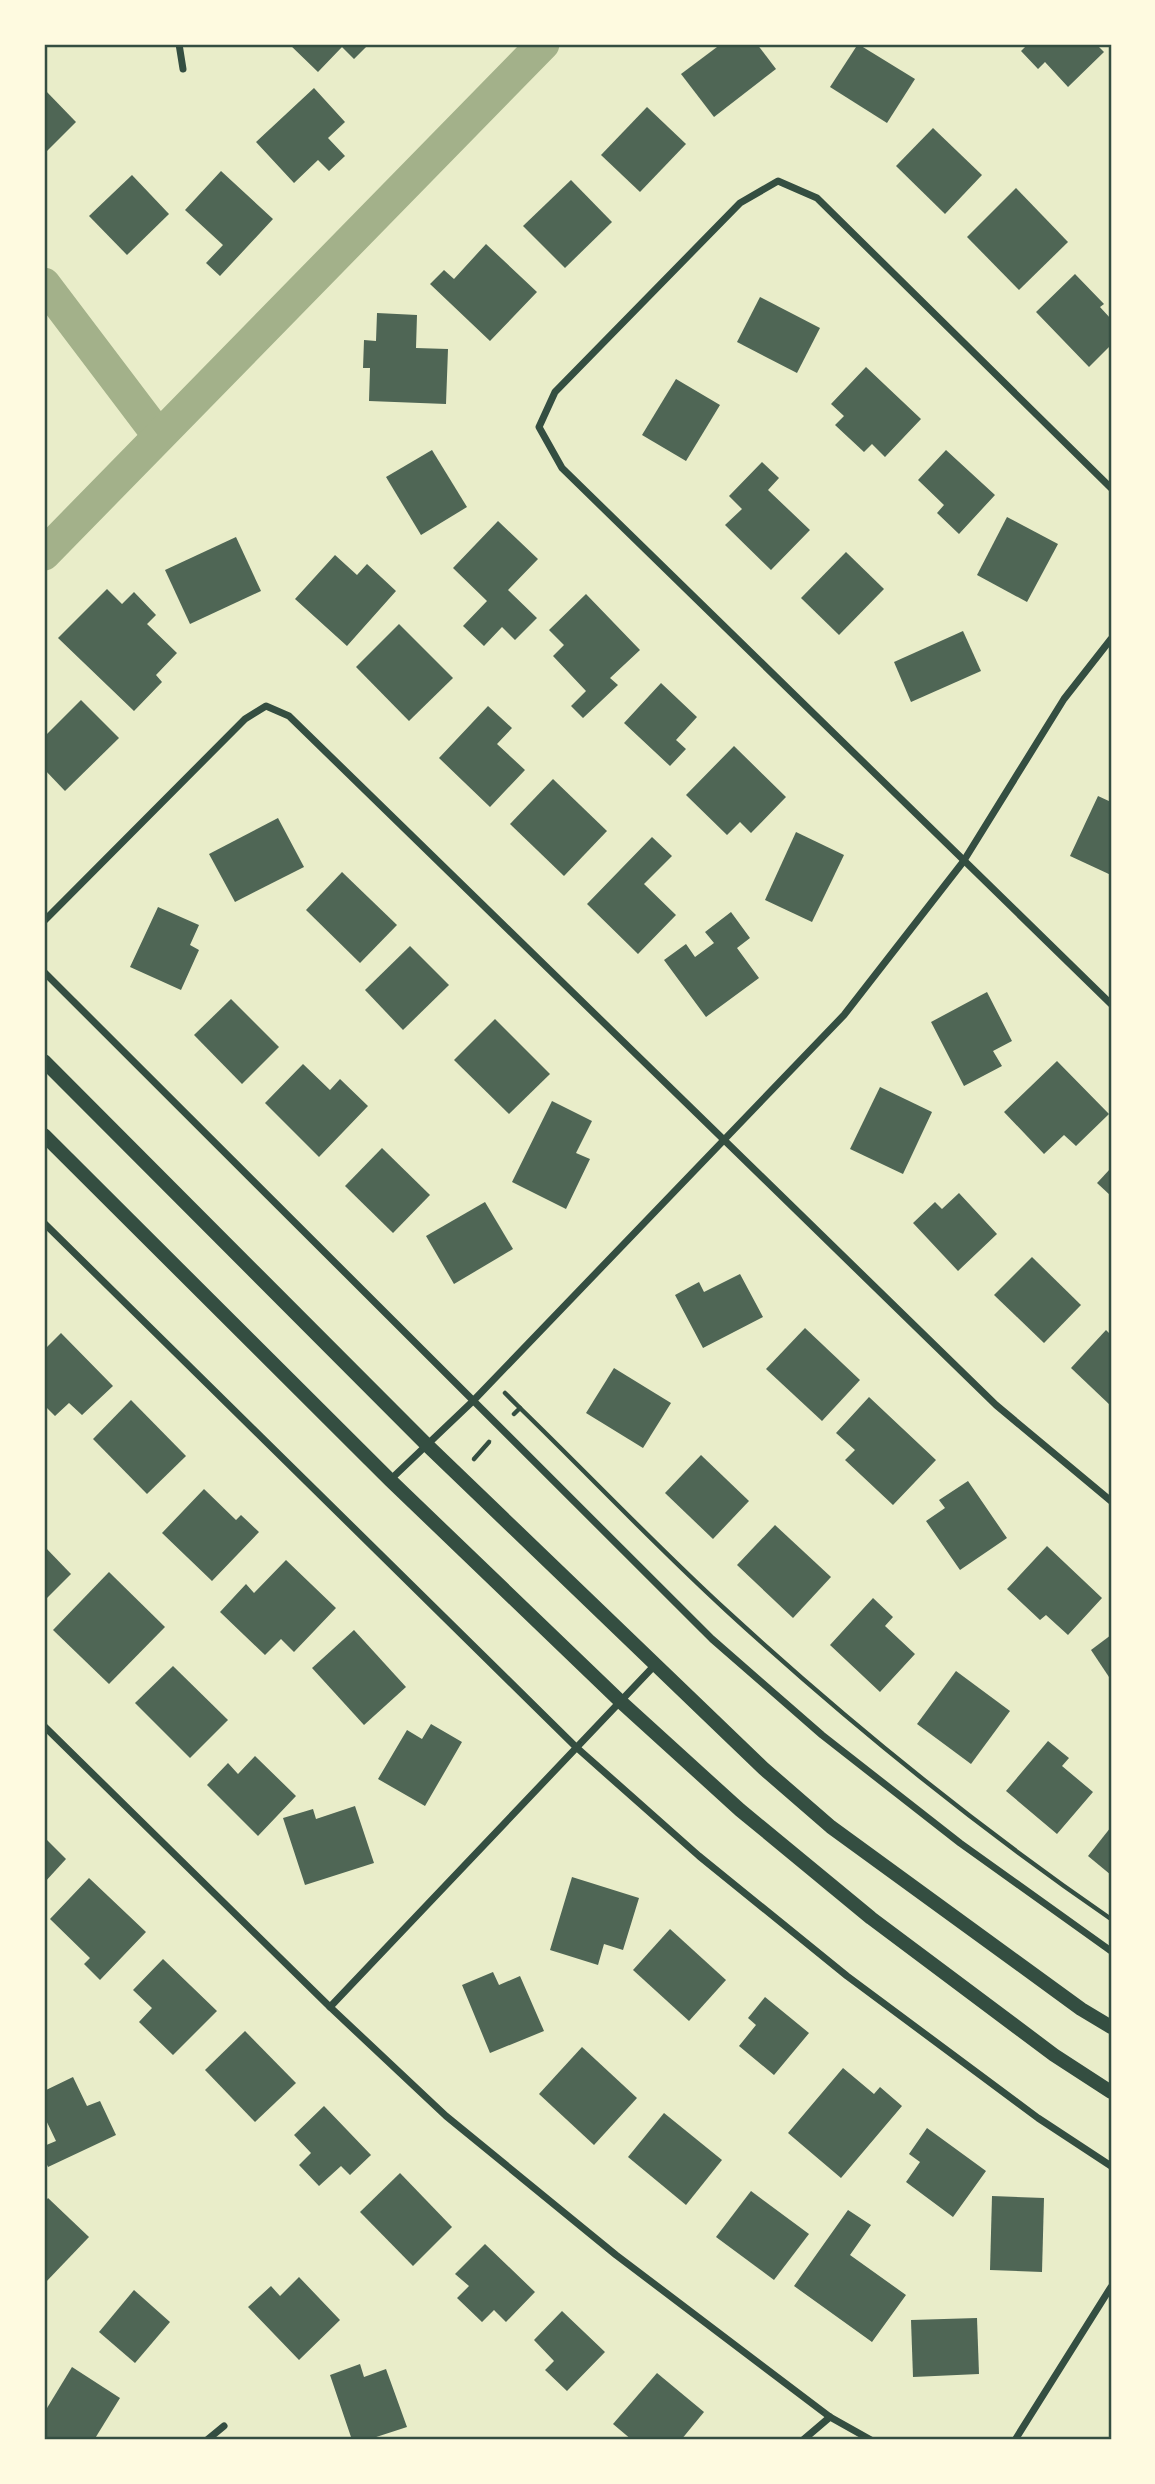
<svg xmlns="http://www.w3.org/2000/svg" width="1155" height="2484" viewBox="0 0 1155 2484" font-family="Raleway,sans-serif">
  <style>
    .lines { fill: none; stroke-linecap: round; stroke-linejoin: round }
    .canal { stroke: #a3b18a; stroke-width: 33 }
    .building { fill: #4f6655 }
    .path { stroke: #344e41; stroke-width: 4.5 }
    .minor { stroke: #344e41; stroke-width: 7 }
    .secondary { stroke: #344e41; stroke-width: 14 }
    .neatline { fill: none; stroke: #344e41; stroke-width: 2.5 }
  </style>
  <rect width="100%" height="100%" fill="#e9edc9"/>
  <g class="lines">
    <g class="canal">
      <polyline points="44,284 159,436"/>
      <polyline points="44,554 543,44"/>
    </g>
  </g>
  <g class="building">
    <polygon points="289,44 369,44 354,59 342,47 318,72"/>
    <polygon points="721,44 757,44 776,69 714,117 681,74"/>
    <polygon points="858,44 915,79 887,123 830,87"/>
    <polygon points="1028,44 1096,44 1104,52 1068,87 1045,62 1038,69 1021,51"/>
    <polygon points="314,88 345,122 328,138 345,156 329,171 318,160 294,183 256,142"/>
    <polygon points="44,89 76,122 44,154"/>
    <polygon points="647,107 686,144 640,192 601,155"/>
    <polygon points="933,128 982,175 945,214 896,166"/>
    <polygon points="221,171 273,219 220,276 206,263 223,245 185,210"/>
    <polygon points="132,175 169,214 127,255 89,216"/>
    <polygon points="571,180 612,222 565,268 523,226"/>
    <polygon points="1016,188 1068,242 1019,290 967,237"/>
    <polygon points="486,244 537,292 490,341 430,284 444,270 454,279"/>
    <polygon points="1075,274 1104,304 1100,307 1111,319 1111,345 1089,367 1036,312"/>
    <polygon points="760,297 820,328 797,373 737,342"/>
    <polygon points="377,313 417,315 416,348 448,349 446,404 369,401 370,368 363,368 364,340 376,341"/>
    <polygon points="866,367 921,419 885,457 872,444 864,452 835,425 844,416 831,404"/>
    <polygon points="676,379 720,405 686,461 642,435"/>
    <polygon points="432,450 467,507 421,535 386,477"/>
    <polygon points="946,450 995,495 959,534 937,513 944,505 918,480"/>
    <polygon points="762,462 779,478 768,490 810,530 771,570 725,525 742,509 729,496"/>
    <polygon points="1007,517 1058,544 1027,602 977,575"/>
    <polygon points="498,521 538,559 508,590 537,618 515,640 502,627 484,646 463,626 487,601 453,568"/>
    <polygon points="236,537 261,591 190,624 165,570"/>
    <polygon points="846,552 884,589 839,635 801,598"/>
    <polygon points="335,555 357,575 367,564 396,591 347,646 295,599"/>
    <polygon points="107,589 122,604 134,592 156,615 147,624 177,653 156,675 162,682 134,711 58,638"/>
    <polygon points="586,594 640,650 610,678 618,685 583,718 571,706 586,691 553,656 564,645 549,630"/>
    <polygon points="399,624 453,678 409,721 356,667"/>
    <polygon points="963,631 981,671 911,702 894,662"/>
    <polygon points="661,683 697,717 676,740 686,749 670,766 624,723"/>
    <polygon points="81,700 119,738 65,791 44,769 44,737"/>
    <polygon points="488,706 512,728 497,744 525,770 490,807 439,758"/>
    <polygon points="734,746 786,797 751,833 740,822 727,835 686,795"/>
    <polygon points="553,779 607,831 564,876 510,824"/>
    <polygon points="1098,796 1111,802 1111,875 1070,856"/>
    <polygon points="278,818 304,867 235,902 209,854"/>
    <polygon points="796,832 844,855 812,922 765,900"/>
    <polygon points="652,837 672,856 644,884 676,915 638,954 587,904"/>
    <polygon points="342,872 397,925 360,963 306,910"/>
    <polygon points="158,907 199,925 190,945 199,950 181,990 130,967"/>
    <polygon points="731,912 750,938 737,948 759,978 706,1017 664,960 686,944 695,957 714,943 705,932"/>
    <polygon points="410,946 449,985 403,1030 365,990"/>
    <polygon points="987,992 1012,1041 993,1051 1002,1066 964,1086 931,1022"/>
    <polygon points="231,999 279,1047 242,1084 194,1035"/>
    <polygon points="495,1019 550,1074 509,1114 454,1060"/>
    <polygon points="1057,1061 1109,1114 1076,1146 1064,1135 1044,1154 1004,1112"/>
    <polygon points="303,1064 330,1090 340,1079 368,1106 319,1157 265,1103"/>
    <polygon points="880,1087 932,1112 903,1174 850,1149"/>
    <polygon points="552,1101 592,1121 576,1153 590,1159 566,1209 512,1182"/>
    <polygon points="382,1148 430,1195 393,1233 345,1186"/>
    <polygon points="1111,1168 1111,1196 1097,1183"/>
    <polygon points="959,1193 997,1234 958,1271 913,1223 935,1202 942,1209"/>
    <polygon points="485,1202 513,1249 454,1284 426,1236"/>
    <polygon points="1032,1257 1081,1305 1044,1343 994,1295"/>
    <polygon points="740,1274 763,1317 703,1348 675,1295 699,1282 704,1292"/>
    <polygon points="805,1328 860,1380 822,1421 766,1369"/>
    <polygon points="1106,1330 1111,1335 1111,1406 1071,1368"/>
    <polygon points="61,1333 113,1386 82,1415 69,1403 55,1416 44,1405 44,1350"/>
    <polygon points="614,1368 671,1403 643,1448 586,1413"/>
    <polygon points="869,1397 936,1460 893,1505 845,1460 855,1450 836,1433"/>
    <polygon points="131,1400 186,1456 147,1494 93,1439"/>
    <polygon points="701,1455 749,1501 713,1539 665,1493"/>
    <polygon points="968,1481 1007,1538 960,1570 926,1521 945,1508 939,1500"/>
    <polygon points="204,1489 236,1520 241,1515 259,1532 212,1581 162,1533"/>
    <polygon points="775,1525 831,1577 793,1618 737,1565"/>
    <polygon points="44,1546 71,1574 44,1601"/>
    <polygon points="1047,1546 1102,1598 1068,1635 1046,1615 1040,1620 1007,1589"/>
    <polygon points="286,1560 336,1608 294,1652 281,1639 265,1655 220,1612 246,1584 254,1593"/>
    <polygon points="109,1572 165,1627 109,1684 53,1630"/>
    <polygon points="873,1598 893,1617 885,1626 915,1654 880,1692 830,1645"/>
    <polygon points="354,1630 406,1687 364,1725 312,1668"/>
    <polygon points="1111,1635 1111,1680 1091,1650"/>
    <polygon points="173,1666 228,1720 190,1758 135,1703"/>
    <polygon points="956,1671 1010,1711 971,1764 917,1724"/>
    <polygon points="431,1724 462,1742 425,1806 378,1779 407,1730 422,1739"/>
    <polygon points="1048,1741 1069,1758 1062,1766 1093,1792 1057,1834 1006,1791"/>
    <polygon points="255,1756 296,1796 258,1836 207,1785 228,1763 238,1774"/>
    <polygon points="355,1806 374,1863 305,1885 283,1818 313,1809 316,1819"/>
    <polygon points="1111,1827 1111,1875 1088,1856"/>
    <polygon points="44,1837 66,1859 44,1883"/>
    <polygon points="572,1877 639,1898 623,1950 604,1944 598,1965 550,1950"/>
    <polygon points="89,1878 146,1932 100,1980 84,1964 90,1958 50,1919"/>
    <polygon points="670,1929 726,1980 689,2021 633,1970"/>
    <polygon points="163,1959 217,2011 173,2055 139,2022 152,2008 133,1990"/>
    <polygon points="493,1972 499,1985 520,1976 544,2031 490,2053 462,1985"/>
    <polygon points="765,1997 809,2033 774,2075 739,2046 756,2025 748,2018"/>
    <polygon points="245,2031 296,2083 255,2122 205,2070"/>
    <polygon points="582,2047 637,2098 594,2145 539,2094"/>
    <polygon points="843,2068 874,2094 880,2087 902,2106 841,2178 788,2133"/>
    <polygon points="73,2077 87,2106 100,2101 116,2135 48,2167 44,2158 44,2146 56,2141 44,2116 44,2091"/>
    <polygon points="324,2106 371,2155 350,2175 341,2166 319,2186 299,2165 311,2153 294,2135"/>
    <polygon points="664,2113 722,2160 686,2205 628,2157"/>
    <polygon points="927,2128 986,2171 953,2217 906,2182 920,2162 909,2154"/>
    <polygon points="400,2173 452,2227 413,2266 360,2212"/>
    <polygon points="751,2191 809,2234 774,2280 716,2237"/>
    <polygon points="992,2196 1044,2198 1042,2272 990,2270"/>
    <polygon points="48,2198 89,2237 44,2284 44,2203"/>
    <polygon points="848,2210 871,2225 850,2255 906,2295 872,2342 794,2286"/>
    <polygon points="485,2244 535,2292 506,2322 494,2310 482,2322 457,2298 469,2286 455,2274"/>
    <polygon points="299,2277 340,2320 299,2360 248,2307 271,2286 280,2296"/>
    <polygon points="134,2290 170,2322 135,2363 99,2332"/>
    <polygon points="562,2311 605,2352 567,2391 545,2370 554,2361 534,2340"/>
    <polygon points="977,2318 979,2374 913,2377 911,2320"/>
    <polygon points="360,2364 364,2377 386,2369 407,2427 367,2440 352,2440 330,2375"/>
    <polygon points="72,2367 120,2398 94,2440 46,2440 44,2439 44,2413"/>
    <polygon points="657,2373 704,2412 681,2440 632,2440 613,2424"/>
  </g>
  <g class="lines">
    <g class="path">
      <polyline points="505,1393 520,1408 514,1414"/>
      <path d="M 520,1408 C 589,1475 656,1546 727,1611 C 848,1722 976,1826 1111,1919"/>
      <polyline points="474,1459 489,1442"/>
    </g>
    <g class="minor">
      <polyline points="179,44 183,69"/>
      <polyline points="1111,488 817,198 778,181 740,203 555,392 539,427 562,468 1111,1004"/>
      <polyline points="44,921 245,719 266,706 289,716 996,1405 1111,1501"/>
      <polyline points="44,972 712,1639 822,1735 960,1843 1111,1951"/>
      <polyline points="44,1223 576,1747 699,1856 847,1976 1038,2118 1111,2166"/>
      <polyline points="390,1480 473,1401 844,1015 963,862 1064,699 1111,639"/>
      <polyline points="44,1726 330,2007 446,2116 616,2255 830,2417 871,2440"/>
      <polyline points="330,2007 654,1666"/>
      <polyline points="207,2440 224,2426"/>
      <polyline points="803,2440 830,2417"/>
      <polyline points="1015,2440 1111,2287"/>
    </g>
    <g class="secondary">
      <polyline points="44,1061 427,1445 763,1768 831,1827 1081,2009 1111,2027"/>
      <polyline points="44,1135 390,1480 620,1701 740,1810 871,1918 1054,2055 1111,2092"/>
    </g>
  </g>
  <rect width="1155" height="2484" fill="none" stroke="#fefae0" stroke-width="91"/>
  <rect x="46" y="46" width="1064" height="2392" class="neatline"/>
</svg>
